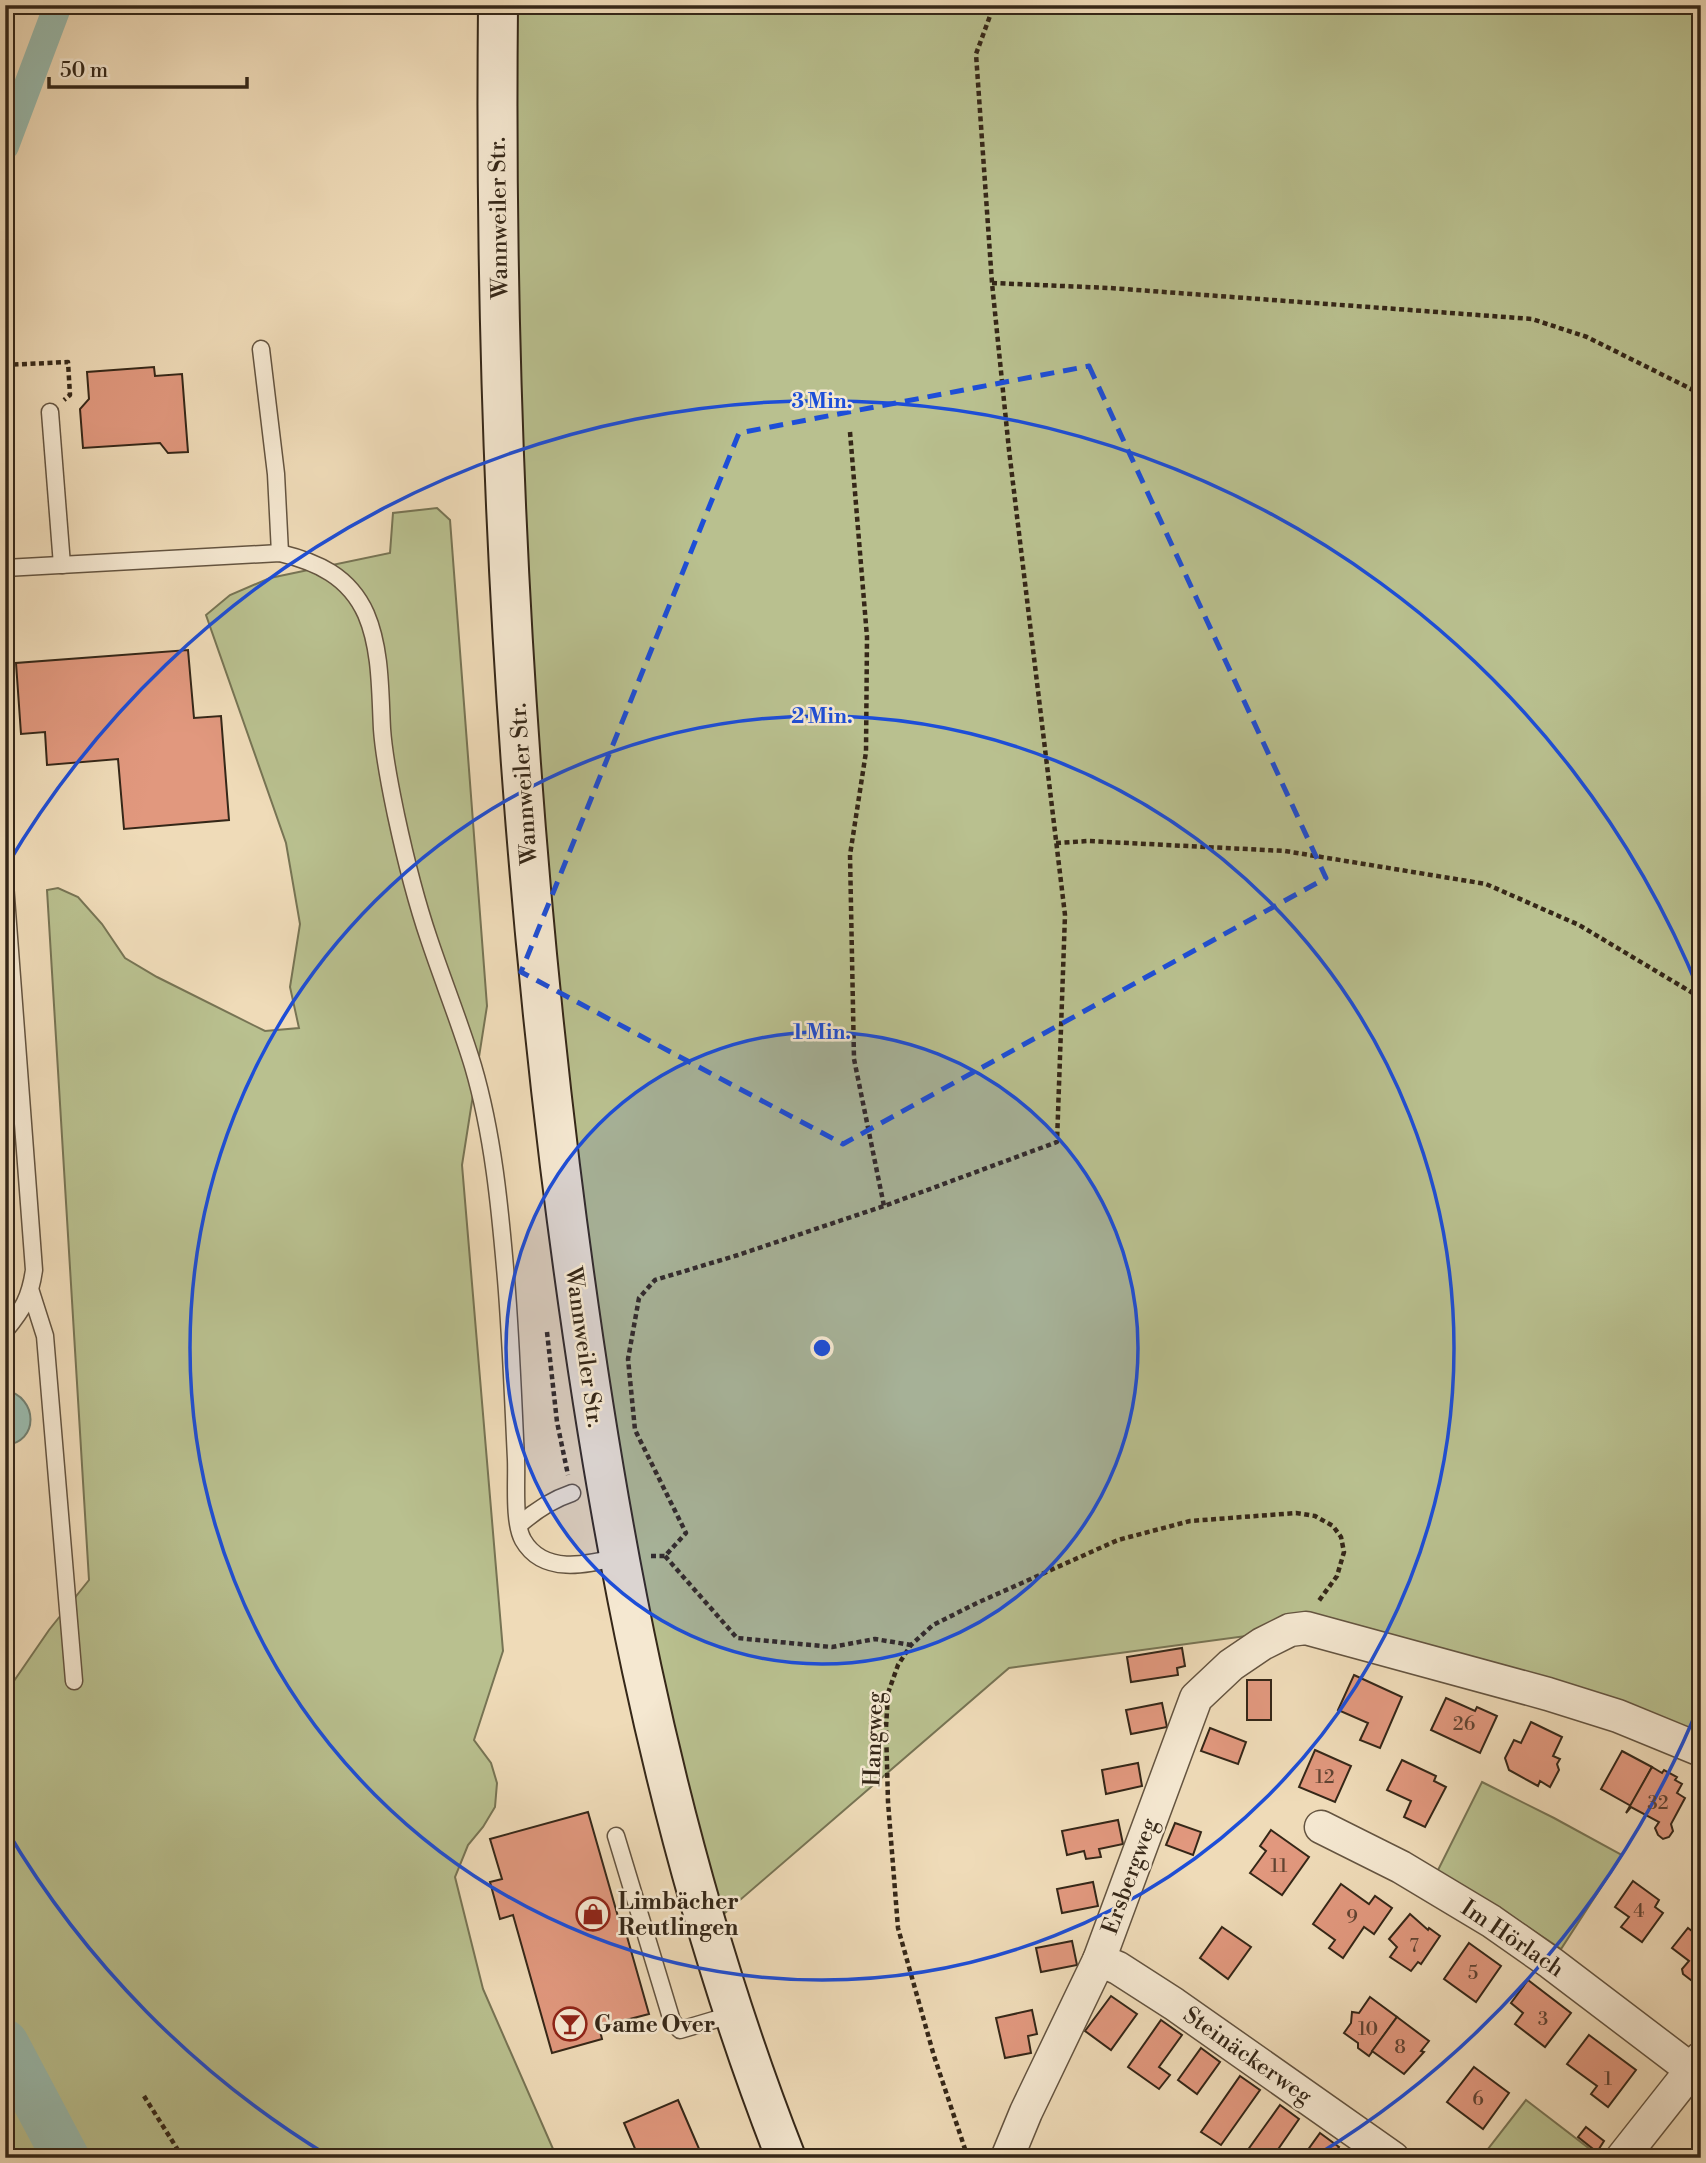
<svg xmlns="http://www.w3.org/2000/svg" width="1706" height="2163" viewBox="0 0 1706 2163" font-family="'Libre Bodoni',serif">
  <style>
    .green { fill: #b9c08f; stroke: #777454; stroke-width: 2 }
    .water { fill: #9abbae; stroke: #728072; stroke-width: 2 }
    .lines { fill: none; stroke-linecap: round; stroke-linejoin: round }
    .canal { stroke: #9abbae; stroke-width: 28 }
    .river { stroke: #9abbae; stroke-width: 47 }
    .building { fill: #e1987e; stroke: #352718; stroke-width: 2 }
    .service-casing { stroke: #645440; stroke-width: 19 }
    .minor-casing { stroke: #645440; stroke-width: 35 }
    .secondary-casing { stroke: #352718; stroke-width: 42 }
    .path { stroke: #352718; stroke-width: 4.5; stroke-dasharray: 5 3.5; stroke-linecap: butt }
    .service { stroke: #f5e8d1; stroke-width: 16 }
    .minor { stroke: #f5e8d1; stroke-width: 32 }
    .secondary { stroke: #f5e8d1; stroke-width: 38 }
    .marked { fill: none; stroke: #1d4ed8; stroke-width: 5; stroke-dasharray: 14 9; stroke-linejoin: round }
    .ring { fill: none; stroke: #1d4ed8; stroke-width: 3.5 }
    .labels { text-anchor: middle; stroke-width: 5; stroke-linejoin: round; paint-order: stroke }
    .number-label { font-size: 19px; fill: #604332 }
    .street-label { font-size: 23px; fill: #352718; stroke: #f5e8d1 }
    .poi-label { font-size: 23px; font-weight: bold; fill: #352718; stroke: #f5e8d1; text-anchor: start }
    .centre { fill: #1d4ed8; stroke: #f5e8d1; stroke-width: 3.5 }
    .ring-label { font-size: 21px; text-anchor: middle; font-weight: bold; fill: #1d4ed8; stroke: #f5e8d1; stroke-width: 5; stroke-linejoin: round; paint-order: stroke }
  </style>
  <rect width="100%" height="100%" fill="#efdbb8"/>
  <filter id="stains"><feTurbulence type="fractalNoise" baseFrequency=".00286" numOctaves="4"/><feColorMatrix values="0 0 0 0 .2 0 0 0 0 .09 0 0 0 0 .02 0 0 0 .5 -.17"/></filter>
  <radialGradient id="worn" r=".72"><stop offset=".6" stop-color="#630" stop-opacity="0"/><stop offset="1" stop-color="#630" stop-opacity=".3"/></radialGradient>
  <g class="green">
    <polygon points="510,5 1701,5 1701,1750 1306,1628 1009,1668 704,1931 653,1746 529,826"/>
    <polygon points="437,508 450,520 487,1006 462,1165 503,1651 474,1740 491,1763 497,1783 495,1807 483,1827 468,1845 455,1877 483,1989 557,2158 5,2158 5,1694 49,1630 89,1580 47,890 58,888 78,897 102,924 125,958 157,977 265,1031 299,1028 290,987 300,924 286,843 206,615 230,595 270,578 390,553 393,513"/>
    <polygon points="1482,1782 1554,1818 1622,1855 1561,1949 1501,1909 1437,1872"/>
    <polygon points="1526,2100 1595,2153 1591,2158 1481,2158"/>
  </g>
  <path class="water" d="M 5,1390 C 39,1397 39,1443 5,1445 Z"/>
  <g class="lines">
    <polyline class="canal" points="5,146 58,5"/>
    <polyline class="river" points="5,2043 66,2158"/>
  </g>
  <g class="building">
    <polygon points="154,367 155,376 182,374 188,452 168,453 160,443 83,448 80,409 89,399 87,372"/>
    <polygon points="188,650 194,718 221,716 229,820 124,829 118,759 47,765 45,732 21,734 16,663"/>
    <polygon points="1182,1648 1185,1666 1177,1668 1178,1675 1131,1682 1127,1657"/>
    <polygon points="1354,1675 1402,1697 1380,1748 1360,1740 1368,1723 1338,1710"/>
    <rect x="1247" y="1680" width="24" height="40"/>
    <polygon points="1446,1698 1475,1711 1477,1707 1497,1716 1480,1753 1431,1730"/>
    <polygon points="1162,1703 1167,1727 1131,1734 1126,1710"/>
    <polygon points="1531,1722 1562,1737 1553,1756 1560,1759 1557,1764 1559,1770 1550,1787 1540,1781 1538,1786 1509,1770 1505,1758 1514,1740 1521,1743"/>
    <polygon points="1210,1728 1246,1742 1238,1764 1201,1751"/>
    <polygon points="1315,1750 1351,1766 1335,1802 1299,1787"/>
    <polygon points="1622,1751 1652,1767 1631,1806 1601,1789"/>
    <polygon points="1402,1760 1436,1776 1434,1781 1446,1787 1425,1827 1404,1817 1411,1801 1387,1790"/>
    <polygon points="1138,1763 1142,1786 1106,1794 1102,1770"/>
    <polygon points="1652,1767 1662,1773 1664,1770 1677,1777 1675,1780 1682,1784 1677,1793 1685,1798 1671,1824 1673,1831 1669,1837 1663,1839 1658,1835 1655,1828 1659,1822 1631,1807 1626,1813"/>
    <polygon points="588,1812 623,1934 626,1933 649,2014 599,2027 602,2039 552,2053 513,1915 500,1919 490,1882 502,1879 490,1839"/>
    <polygon points="1118,1820 1123,1844 1099,1849 1101,1857 1086,1859 1084,1851 1067,1855 1062,1831"/>
    <polygon points="1175,1823 1201,1832 1193,1855 1166,1845"/>
    <polygon points="1271,1830 1309,1857 1282,1895 1250,1873 1266,1851 1260,1846"/>
    <polygon points="1633,1881 1659,1900 1655,1907 1663,1913 1642,1942 1621,1927 1629,1917 1615,1907"/>
    <polygon points="1093,1882 1098,1906 1062,1913 1057,1889"/>
    <polygon points="1341,1884 1369,1904 1375,1896 1392,1908 1374,1934 1364,1927 1343,1958 1329,1948 1335,1940 1313,1924"/>
    <polygon points="1410,1914 1428,1930 1429,1928 1440,1936 1421,1964 1418,1962 1411,1971 1390,1957 1397,1947 1389,1939"/>
    <polygon points="1222,1927 1251,1947 1228,1979 1200,1958"/>
    <polygon points="1688,1928 1701,1938 1700,1987 1683,1974 1682,1969 1689,1961 1672,1948"/>
    <polygon points="1072,1941 1077,1965 1041,1972 1036,1948"/>
    <polygon points="1469,1943 1501,1966 1476,2002 1444,1979"/>
    <polygon points="1528,1980 1571,2013 1545,2047 1515,2024 1523,2013 1511,2003"/>
    <polygon points="1111,1996 1137,2014 1111,2050 1085,2031"/>
    <polygon points="1370,1997 1397,2017 1369,2056 1358,2048 1358,2043 1344,2033 1351,2023 1352,2012 1359,2013"/>
    <polygon points="1032,2010 1037,2034 1028,2036 1031,2053 1005,2058 996,2018"/>
    <polygon points="1397,2017 1429,2041 1421,2051 1424,2052 1404,2074 1372,2051"/>
    <polygon points="1161,2020 1182,2035 1159,2067 1170,2075 1159,2089 1128,2067"/>
    <polygon points="1589,2035 1636,2070 1608,2107 1591,2094 1597,2086 1567,2064"/>
    <polygon points="1201,2048 1220,2062 1197,2094 1178,2080"/>
    <polygon points="1474,2067 1509,2093 1483,2129 1447,2102"/>
    <polygon points="1240,2076 1260,2090 1221,2145 1201,2132"/>
    <polygon points="678,2100 703,2158 639,2158 624,2123"/>
    <polygon points="1280,2105 1299,2119 1272,2158 1242,2158"/>
    <polygon points="1586,2127 1604,2141 1597,2152 1578,2137"/>
    <polygon points="1320,2133 1339,2147 1331,2158 1302,2158"/>
  </g>
  <g class="lines">
    <defs>
      <g id="service">
        <polyline points="261,349 276,474 280,553"/>
        <polyline points="50,412 62,565"/>
        <path d="M 5,568 L 280,553 C 317,562 349,576 366,614 C 381,649 380,691 382,729 C 384,758 390,786 396,815 C 405,857 415,898 429,939 C 443,981 460,1023 473,1066 C 493,1134 500,1208 506,1279 C 511,1339 513,1399 516,1459 C 517,1480 513,1522 523,1540 C 543,1575 587,1565 618,1557"/>
        <path d="M 5,884 L 34,1270 C 30,1298 23,1309 5,1331"/>
        <polyline points="31,1292 45,1336 74,1681"/>
        <path d="M 519,1525 C 536,1510 551,1500 572,1493"/>
        <polyline points="616,1836 672,2021 680,2030 734,2014"/>
      </g>
      <g id="minor">
        <polyline points="1321,1827 1401,1867 1491,1921 1551,1963 1701,2077"/>
        <polyline points="1099,1960 1118,1968 1174,2004 1393,2158"/>
        <polyline points="1007,2158 1026,2112 1099,1960 1196,1698 1231,1665 1262,1644 1290,1630 1306,1628 1548,1694 1618,1716 1701,1750"/>
        <polyline points="1622,2158 1701,2058"/>
      </g>
      <path id="secondary" d="M 498,5 C 494,393 513,781 560,1166 C 602,1504 661,1840 786,2158"/>
    </defs>
    <use href="#service" class="service-casing"/>
    <use href="#minor" class="minor-casing"/>
    <use href="#secondary" class="secondary-casing"/>
    <g class="path">
      <polyline points="992,283 1110,288 1532,319 1587,337 1701,394"/>
      <polyline points="5,365 68,362 70,395 64,400"/>
      <polyline points="850,432 867,637 866,752 850,855 854,1059 884,1206"/>
      <polyline points="1056,843 1088,841 1285,851 1486,884 1579,925 1701,998"/>
      <polyline points="547,1332 557,1422 568,1475"/>
      <polyline points="651,1556 665,1556 686,1533 635,1430 628,1359 639,1298 655,1280 738,1255 884,1206 1057,1142 1065,915 1009,450 992,283 976,54 994,5"/>
      <polyline points="665,1556 737,1638 832,1647 875,1639 911,1645"/>
      <polyline points="144,2096 183,2158"/>
      <polyline points="968,2158 934,2056 898,1928 888,1802 886,1728 888,1693 898,1665 911,1645 933,1625 977,1603 1118,1540 1190,1521 1296,1513 1315,1516 1333,1526 1341,1537 1344,1552 1337,1576 1318,1602"/>
    </g>
    <use href="#service" class="service"/>
    <use href="#minor" class="minor"/>
    <use href="#secondary" class="secondary"/>
  </g>
  <path class="marked" d="M 1089,366 L 1326,878 L 843,1144 L 521,972 L 739,433 Z"/>
  <circle cx="822" cy="1348" r="316" fill="#1d4ed8" fill-opacity=".12"/>
  <g class="ring">
    <circle cx="822" cy="1348" r="316"/>
    <circle cx="822" cy="1348" r="632"/>
    <path d="M1700 1703A947 947 0 0 1 1317 2155M327 2155A947 947 0 0 1 6 1829M6 867A947 947 0 0 1 1700 993"/>
  </g>
  <defs>
    <symbol id="shop-ring" viewBox="-11 -11 22 22"><circle r="9.5" fill="#f5e8d1" stroke="#8f2418" stroke-width="1.5"/><path d="M-5-2.5h2.3a2.7 3.5 0 0 1 5.4 0H5L5.5 6h-11ZM-1.5-2.5h3a1.5 2.3 0 0 0-3 0Z" fill="#8f2418"/></symbol>
    <symbol id="bar-ring" viewBox="-11 -11 22 22"><circle r="9.5" fill="#f5e8d1" stroke="#8f2418" stroke-width="1.5"/><path d="M-6-5H6L.8 .8V4.5H3.5V6h-7V4.5H-.8V.8Z" fill="#8f2418"/></symbol>
  </defs>
  <g fill-rule="evenodd">
    <use href="#shop-ring" x="574" y="1895" width="38" height="38"/>
    <use href="#bar-ring" x="551" y="2005" width="38" height="38"/>
  </g>
  <g class="labels">
    <g class="number-label">
      <text x="1464" y="1730">26</text>
      <text x="1325" y="1783">12</text>
      <text x="1658" y="1809">32</text>
      <text x="1279" y="1872">11</text>
      <text x="1639" y="1917">4</text>
      <text x="1352" y="1923">9</text>
      <text x="1414" y="1952">7</text>
      <text x="1473" y="1979">5</text>
      <text x="1543" y="2025">3</text>
      <text x="1368" y="2035">10</text>
      <text x="1400" y="2053">8</text>
      <text x="1608" y="2085">1</text>
      <text x="1478" y="2105">6</text>
    </g>
    <g class="street-label">
      <text transform="translate(498 218) rotate(-91)" y="8">Wannweiler Str.</text>
      <text transform="translate(523 784) rotate(-94)" y="8">Wannweiler Str.</text>
      <text transform="translate(585 1347) rotate(82)" y="8">Wannweiler Str.</text>
      <text transform="translate(873 1739) rotate(-88)" y="8">Hangweg</text>
      <text transform="translate(1129 1876) rotate(-70)" y="8">Ersbergweg</text>
      <text transform="translate(1513 1938) rotate(34)" y="8">Im Hörlach</text>
      <text transform="translate(1248 2055) rotate(35)" y="8">Steinäckerweg</text>
    </g>
    <g class="poi-label">
      <text x="618" y="1909">Limbächer<tspan x="618" dy="26">Reutlingen</tspan></text>
      <text x="594" y="2032">Game Over</text>
    </g>
  </g>
  <circle cx="822" cy="1348" r="10" class="centre"/>
  <g class="ring-label">
    <text x="822" y="408">3 Min.</text>
    <text x="822" y="723">2 Min.</text>
    <text x="822" y="1039">1 Min.</text>
  </g>
  <rect width="1706" height="2163" fill="none" stroke="#efdbb8" stroke-width="28"/>
  <rect x="7" y="7" width="1692" height="2149" fill="none" stroke="#352718" stroke-width="3.5"/>
  <rect x="14" y="14" width="1678" height="2135" fill="none" stroke="#352718" stroke-width="2"/>
  <path d="M49 77v10h198v-10" fill="none" stroke="#352718" stroke-width="3.5"/>
  <text x="60" y="77" font-size="21" fill="#352718" stroke="#f5e8d1" stroke-width="5" paint-order="stroke">50 m</text>
  <rect width="100%" height="100%" filter="url(#stains)"/>
  <rect width="100%" height="100%" fill="url(#worn)"/>
</svg>
